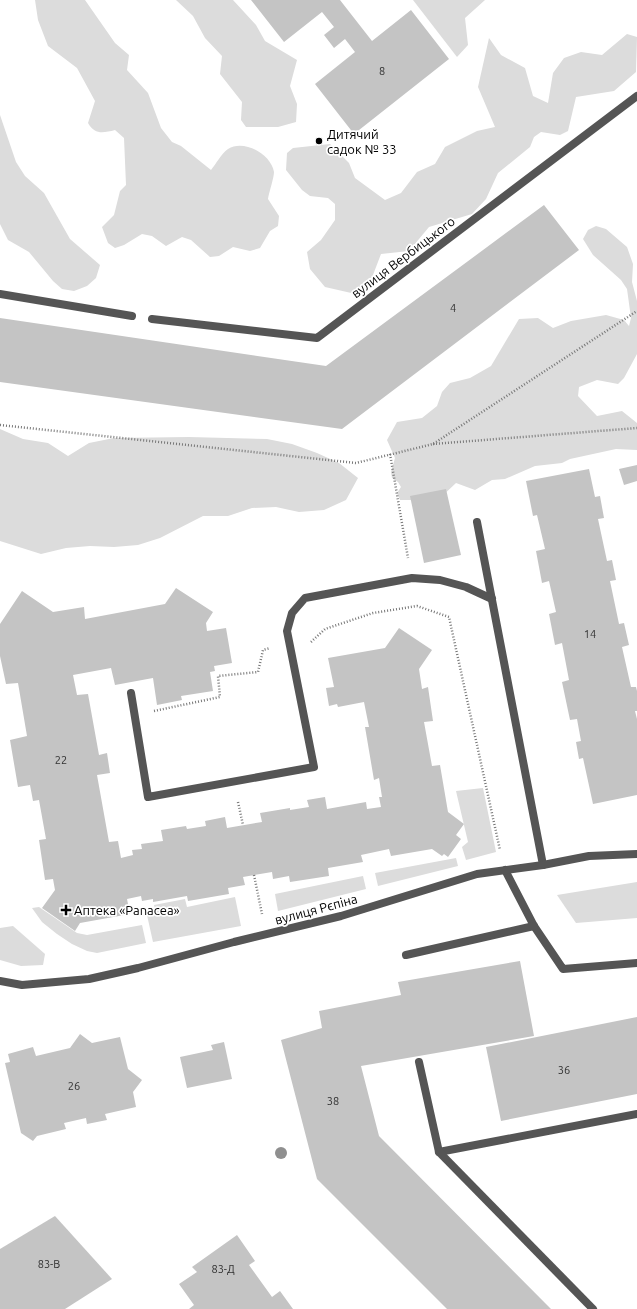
<svg xmlns="http://www.w3.org/2000/svg" width="637" height="1309" viewBox="0 0 637 1309" font-family="Ubuntu,sans-serif">
  <style>
    .green { fill: #dcdcdc }
    .building { fill: #c4c4c4 }
    .lines { fill: none; stroke-linecap: round; stroke-linejoin: round }
    .path { stroke: #777; stroke-width: 2.5; stroke-dasharray: 1 2; stroke-linecap: butt }
    .lane { stroke: #555; stroke-width: 8 }
    .street { stroke: #555; stroke-width: 8 }
    .tree { fill: #8f8f8f }
    .poi-dot { fill: #000; stroke: #fff; stroke-width: 1.5 }
    .labels { text-anchor: middle; stroke-width: 3.5; stroke-linejoin: round; paint-order: stroke }
    .number-label { font-size: 11px; fill: #313131 }
    .poi-label { font-size: 13px; fill: #000; stroke: #fff; text-anchor: start }
    .street-label { font-size: 13px; fill: #000; stroke: #fff }
  </style>
  <rect width="100%" height="100%" fill="#fff"/>
  <g class="green">
    <path d="M 35,0 L 85,0 L 115,43 L 129,55 L 127,70 L 148,93 L 161,128 L 172,142 L 181,146 L 211,170 C 216,164 221,154 228,149 C 244,139 271,154 274,172 C 274,178 269,192 268,199 L 279,216 L 278,226 L 270,231 L 260,248 L 250,251 L 233,247 L 219,256 L 210,257 L 191,240 L 182,237 L 166,246 L 152,236 L 142,234 L 124,245 L 115,248 L 108,243 L 102,227 L 114,215 L 120,191 L 126,185 L 124,138 L 115,130 C 103,133 95,135 88,123 L 95,101 L 77,68 L 48,46 L 38,20 Z"/>
    <polygon points="176,0 233,0 256,25 265,41 297,60 290,86 297,104 296,122 278,127 246,127 241,120 242,102 220,74 222,56 205,38 193,16"/>
    <polygon points="413,0 485,0 465,18 468,45 457,57"/>
    <polygon points="627,34 637,37 636,72 614,91 576,97 568,131 560,135 541,132 534,137 530,147 498,173 486,199 472,214 429,227 409,251 381,254 368,288 360,295 325,287 310,269 307,252 321,240 335,220 335,204 328,198 310,196 302,190 286,170 287,153 293,148 330,144 349,163 355,178 385,200 401,193 417,172 435,164 445,147 477,131 495,127 478,87 489,38 501,55 525,68 533,96 548,103 553,73 564,58 581,52 602,55"/>
    <polygon points="0,115 16,162 25,176 44,193 70,239 100,265 96,278 87,286 74,291 62,289 53,281 29,252 8,240 0,224"/>
    <polygon points="596,226 606,229 627,247 633,264 632,282 637,301 637,354 624,378 618,384 597,380 579,387 578,396 597,416 622,411 637,423 637,450 616,449 570,459 562,463 535,466 505,479 492,480 475,490 456,483 438,500 400,500 397,493 401,487 398,482 392,478 391,472 395,458 387,440 397,422 422,418 437,406 442,392 450,383 470,378 491,366 519,319 538,318 553,328 571,321 606,315 624,320 629,326 631,318 627,289 621,280 593,255 583,239 588,230"/>
    <polygon points="0,429 23,439 48,443 68,456 89,443 114,438 189,437 267,439 292,444 317,453 339,463 358,478 346,500 324,510 299,512 276,507 252,508 228,516 203,516 160,538 138,545 114,547 90,546 66,548 41,554 0,541"/>
    <polygon points="483,788 496,852 466,860 462,847 468,842 456,791"/>
    <polygon points="456,858 458,866 378,886 375,873"/>
    <polygon points="363,876 366,889 278,911 275,894"/>
    <polygon points="637,882 637,918 576,923 557,895"/>
    <polygon points="235,897 241,926 153,942 147,915 156,913 154,905 185,899 187,907"/>
    <polygon points="39,907 77,933 87,935 142,925 146,943 97,953 87,951 72,944 57,934 42,922 32,908"/>
    <polygon points="13,926 45,954 43,965 21,966 0,960 0,928"/>
  </g>
  <g class="building">
    <polygon points="251,0 340,0 372,41 411,10 449,59 354,134 315,84 355,52 345,39 334,48 324,35 334,27 322,12 284,42"/>
    <polygon points="544,205 579,250 342,429 0,382 0,318 326,366"/>
    <polygon points="637,465 637,481 624,485 619,469"/>
    <polygon points="589,469 595,497 600,496 604,518 598,519 607,561 612,560 616,580 610,581 619,624 624,623 629,645 622,647 631,687 636,687 637,691 637,711 635,711 637,719 637,795 593,804 583,758 579,759 576,742 581,741 577,719 570,720 562,682 569,680 562,643 555,645 549,614 556,612 549,581 542,583 536,551 545,549 537,515 533,516 526,481"/>
    <polygon points="446,489 461,555 424,563 410,496"/>
    <polygon points="176,588 213,612 206,623 207,631 226,628 232,663 214,666 215,671 210,672 213,691 181,696 182,700 157,705 153,678 115,685 111,668 73,675 77,695 88,694 99,755 107,753 110,773 97,775 109,842 118,841 121,858 133,855 132,850 142,849 141,844 163,841 161,830 186,826 187,829 206,826 205,821 225,817 227,828 262,822 260,813 290,808 290,810 309,807 307,800 325,797 327,809 366,802 367,809 381,807 379,797 382,797 379,778 374,780 365,727 369,727 364,702 338,707 337,704 329,706 326,688 334,687 328,658 385,648 399,628 432,650 419,669 422,689 428,687 433,721 424,722 432,766 440,765 448,812 464,824 456,835 461,839 448,857 444,854 442,856 432,849 391,856 389,849 361,855 363,862 328,868 329,876 290,882 289,876 273,879 272,872 243,877 245,885 228,888 229,894 188,901 187,896 153,902 153,899 142,901 141,896 127,899 130,914 80,923 75,931 42,908 55,890 53,879 45,880 39,840 46,839 39,800 33,801 30,785 18,787 10,740 27,736 18,683 6,684 0,656 0,624 22,591 53,612 84,607 85,619 165,604"/>
    <polygon points="520,961 534,1036 361,1066 379,1136 551,1309 447,1309 317,1179 281,1040 322,1028 319,1011 401,995 398,982"/>
    <polygon points="637,1017 637,1094 501,1121 486,1047"/>
    <polygon points="80,1034 92,1043 120,1037 128,1069 142,1080 133,1092 136,1107 105,1114 107,1120 87,1124 86,1118 64,1123 66,1129 37,1136 33,1141 21,1133 5,1063 10,1062 8,1054 33,1047 36,1056 70,1048"/>
    <polygon points="224,1042 232,1079 187,1088 180,1057 213,1050 211,1045"/>
    <polygon points="55,1216 112,1279 65,1309 0,1309 0,1249"/>
    <polygon points="237,1235 255,1261 249,1265 272,1297 280,1291 293,1309 189,1309 194,1305 179,1284 197,1272 192,1267"/>
  </g>
  <g class="lines">
    <g class="path">
      <polyline points="0,425 356,463 433,444 637,311"/>
      <polyline points="433,444 637,428"/>
      <polyline points="390,454 408,558"/>
      <polyline points="311,642 325,629 373,613 417,606 449,617 500,850"/>
      <polyline points="154,711 220,697 218,676 258,672 263,650 270,648"/>
      <polyline points="238,802 243,825"/>
      <polyline points="254,875 262,914"/>
    </g>
    <g class="lane">
      <polyline points="0,294 132,316"/>
      <polyline points="152,319 317,338 637,96"/>
      <polyline points="477,522 543,865"/>
      <polyline points="131,693 148,797 314,767 287,631 292,613 305,598 412,578 440,580 466,587 492,599"/>
      <polyline points="505,870 534,926 563,969 637,963"/>
      <polyline points="406,955 534,926"/>
      <polyline points="419,1062 439,1152 637,1114"/>
      <polyline points="439,1152 593,1309"/>
    </g>
    <polyline class="street" points="0,981 22,985 89,979 138,968 234,942 341,916 477,874 543,865 589,856 637,854"/>
  </g>
  <circle class="tree" cx="281" cy="1153" r="6"/>
  <g class="poi-dot">
    <circle cx="319" cy="141" r="4"/>
    <path d="M64 904h4v4h4v4h-4v4h-4v-4h-4v-4h4z"/>
  </g>
  <g class="labels">
    <g class="number-label">
      <text x="382" y="75">8</text>
      <text x="453" y="312">4</text>
      <text x="590" y="638">14</text>
      <text x="61" y="764">22</text>
      <text x="564" y="1074">36</text>
      <text x="74" y="1090">26</text>
      <text x="333" y="1105">38</text>
      <text x="49" y="1268">83-В</text>
      <text x="223" y="1273">83-Д</text>
    </g>
    <g class="poi-label">
      <text x="327" y="139">Дитячий<tspan x="327" dy="15">садок № 33</tspan></text>
      <text x="74" y="915">Аптека «Panacea»</text>
    </g>
    <g class="street-label">
      <text transform="translate(403 257) rotate(-37)" y="5">вулиця Вербицького</text>
      <text transform="translate(316 909) rotate(-15)" y="5">вулиця Рєпіна</text>
    </g>
  </g>
</svg>
